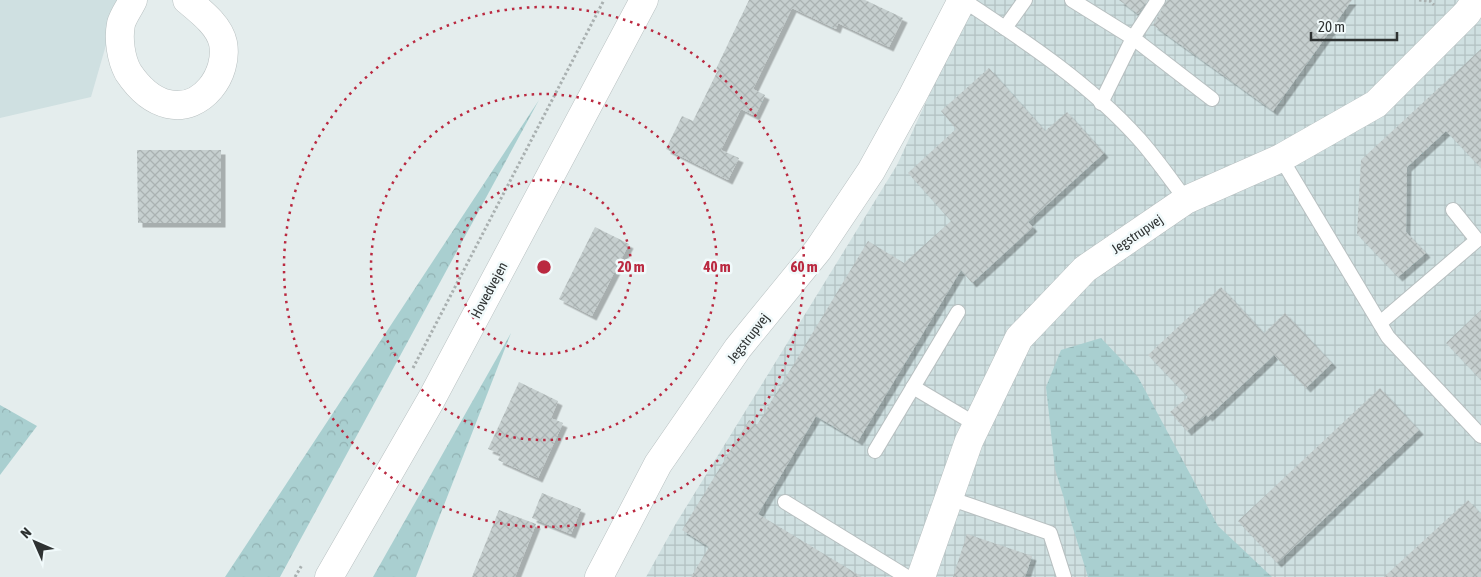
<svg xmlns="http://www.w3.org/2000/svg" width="1481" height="577" viewBox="0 0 1481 577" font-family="'Asap Condensed',sans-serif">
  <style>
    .built { fill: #cfe0e1 }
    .industrial { fill: url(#industrial-grid) }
    .forest { fill: url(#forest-crowns) }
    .wetland { fill: url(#wetland-marsh) }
    .building { fill: url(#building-cross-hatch); filter: url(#shadow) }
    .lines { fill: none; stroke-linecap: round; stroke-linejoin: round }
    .service-casing { stroke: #b8c0c1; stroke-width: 16 }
    .minor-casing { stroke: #b8c0c1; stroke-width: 29 }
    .secondary-casing { stroke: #b8c0c1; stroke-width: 29 }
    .path { stroke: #a9b0b0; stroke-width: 3; stroke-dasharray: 2.5 2.5; stroke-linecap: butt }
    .service { stroke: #fff; stroke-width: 14 }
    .minor { stroke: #fff; stroke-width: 28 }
    .secondary { stroke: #fff; stroke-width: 28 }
    .ring { fill: none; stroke: #ba2940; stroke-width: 2.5; stroke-dasharray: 2.5 5 }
    .labels { text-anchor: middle; stroke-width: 5; stroke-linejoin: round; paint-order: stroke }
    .street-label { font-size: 14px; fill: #2e3232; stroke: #f1fafb }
    .centre { fill: #ba2940; stroke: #f1fafb; stroke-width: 2.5 }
    .ring-label { font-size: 15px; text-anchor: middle; font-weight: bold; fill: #ba2940; stroke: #f1fafb; stroke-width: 5; stroke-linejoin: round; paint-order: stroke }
  </style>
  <defs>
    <pattern id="industrial-grid" width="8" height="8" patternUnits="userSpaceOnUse" patternTransform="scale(1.25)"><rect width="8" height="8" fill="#cfe0e1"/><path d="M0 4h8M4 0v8" fill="none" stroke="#b2c1c2"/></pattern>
    <pattern id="forest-crowns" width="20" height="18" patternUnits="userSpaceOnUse" patternTransform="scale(1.25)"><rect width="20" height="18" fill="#a9cfd0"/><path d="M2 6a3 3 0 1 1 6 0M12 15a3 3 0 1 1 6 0" fill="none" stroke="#92b2b3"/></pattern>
    <pattern id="wetland-marsh" width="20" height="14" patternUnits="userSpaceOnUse" patternTransform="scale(1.25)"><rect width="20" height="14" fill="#a9cfd0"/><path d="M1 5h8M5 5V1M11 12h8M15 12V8" fill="none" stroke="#92b2b3"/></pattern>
    <pattern id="building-cross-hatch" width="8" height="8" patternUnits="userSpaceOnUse" patternTransform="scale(1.25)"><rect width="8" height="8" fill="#c6cfcf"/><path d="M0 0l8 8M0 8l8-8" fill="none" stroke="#aab2b2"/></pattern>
    <filter id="shadow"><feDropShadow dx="4.5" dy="4.5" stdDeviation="0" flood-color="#0004"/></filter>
  </defs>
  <rect width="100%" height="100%" fill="#e4eded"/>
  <polygon class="built" points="0,0 119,0 91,97 0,118"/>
  <polygon class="industrial" points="973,0 1481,0 1481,577 646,577 675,525 897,165"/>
  <g class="forest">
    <polygon points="539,100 280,577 225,577"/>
    <polygon points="511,333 416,577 373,577"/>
    <polygon points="0,405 37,426 0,475"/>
  </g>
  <polygon class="wetland" points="1101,338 1138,377 1218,526 1272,577 1088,577 1055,469 1046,387 1061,350"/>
  <g class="building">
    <polygon points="749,0 865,0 903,18 889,47 838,23 836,29 792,8 753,89 765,95 755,116 741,109 721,150 739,158 728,180 666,149 682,116 693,121 718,70 716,69"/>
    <polygon points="1119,0 1148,0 1138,14"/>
    <polygon points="1167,0 1352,0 1273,111 1153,25"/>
    <polygon points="1481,49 1481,168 1446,131 1407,167 1406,232 1426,253 1398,277 1357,234 1361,160"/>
    <polygon points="989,68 1045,131 1067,112 1104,153 1028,222 1033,227 972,283 961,270 858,441 816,416 758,514 862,577 691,577 709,547 682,530 749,420 757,425 868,241 904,263 951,221 908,173 956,129 941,111"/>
    <polygon points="137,150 221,150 221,223 138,223"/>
    <polygon points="595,227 629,244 592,316 559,299"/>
    <polygon points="1221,287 1264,333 1285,313 1332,363 1306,388 1274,355 1208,417 1206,415 1187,431 1170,412 1188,397 1148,355"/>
    <polygon points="1481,310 1481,380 1446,343"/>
    <polygon points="519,382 558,401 551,418 563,423 538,478 498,460 501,454 488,449"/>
    <polygon points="1380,388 1419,430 1277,563 1238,521"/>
    <polygon points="542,493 581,509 571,534 532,518"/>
    <polygon points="1468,500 1481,514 1481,577 1384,577"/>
    <polygon points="499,510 536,524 515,577 472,577"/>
    <polygon points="967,534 1032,556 1025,577 953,577"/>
  </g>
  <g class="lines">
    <defs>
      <g id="service">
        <path d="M 963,0 C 1025,41 1089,83 1139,139 C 1156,158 1171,180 1186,200"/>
        <polyline points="1072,0 1133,38 1212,99"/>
        <polyline points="1005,28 1025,0"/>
        <polyline points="1101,103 1133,38 1158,0"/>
        <polyline points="1281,158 1388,337 1481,436"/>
        <polyline points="1380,323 1477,240 1453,210"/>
        <polyline points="913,387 977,425"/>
        <polyline points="875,451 958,312"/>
        <polyline points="949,498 1050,533 1064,577"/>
        <polyline points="785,502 907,577"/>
      </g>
      <g id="minor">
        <path d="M 133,0 C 130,7 123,16 121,24 C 118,39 121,59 128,72 C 138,87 150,100 168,104 C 202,112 229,74 223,43 C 219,25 200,11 187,0"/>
        <polyline points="599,577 658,464 738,348 818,250 871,171 913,95 962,0"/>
        <polyline points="921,577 969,441 1019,338 1085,269 1186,200 1281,158 1376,104 1467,13 1476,0"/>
      </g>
      <polyline id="secondary" points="329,577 431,400 644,0"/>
    </defs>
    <use href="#service" class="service-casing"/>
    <use href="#minor" class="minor-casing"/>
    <use href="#secondary" class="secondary-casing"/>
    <g class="path">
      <polyline points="1419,0 1430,1 1434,5"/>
      <polyline points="413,368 604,0"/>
      <polyline points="295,577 302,565"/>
    </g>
    <use href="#service" class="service"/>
    <use href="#minor" class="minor"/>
    <use href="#secondary" class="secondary"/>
  </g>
  <g class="ring">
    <circle cx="544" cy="267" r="87"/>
    <circle cx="544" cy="267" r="173"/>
    <circle cx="544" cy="267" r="260"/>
  </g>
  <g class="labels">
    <g class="street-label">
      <text transform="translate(1137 234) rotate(-34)" y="5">Jegstrupvej</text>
      <text transform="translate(489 290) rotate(-62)" y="5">Hovedvejen</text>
      <text transform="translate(748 338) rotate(-52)" y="5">Jegstrupvej</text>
    </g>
  </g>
  <circle cx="544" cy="267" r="8" class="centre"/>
  <g class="ring-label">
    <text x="631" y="272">20 m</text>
    <text x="717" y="272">40 m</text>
    <text x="804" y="272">60 m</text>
  </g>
  <g transform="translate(35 542) rotate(315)" stroke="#f1fafb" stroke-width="4" paint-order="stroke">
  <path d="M0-4L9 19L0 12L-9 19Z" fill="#2e3232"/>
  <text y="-8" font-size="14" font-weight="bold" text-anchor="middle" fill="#2e3232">N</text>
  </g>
  <path d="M1311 32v8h86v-8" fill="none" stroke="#2e3232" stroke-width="2.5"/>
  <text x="1318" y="32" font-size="15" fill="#2e3232" stroke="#f1fafb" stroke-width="4" paint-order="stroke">20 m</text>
</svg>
